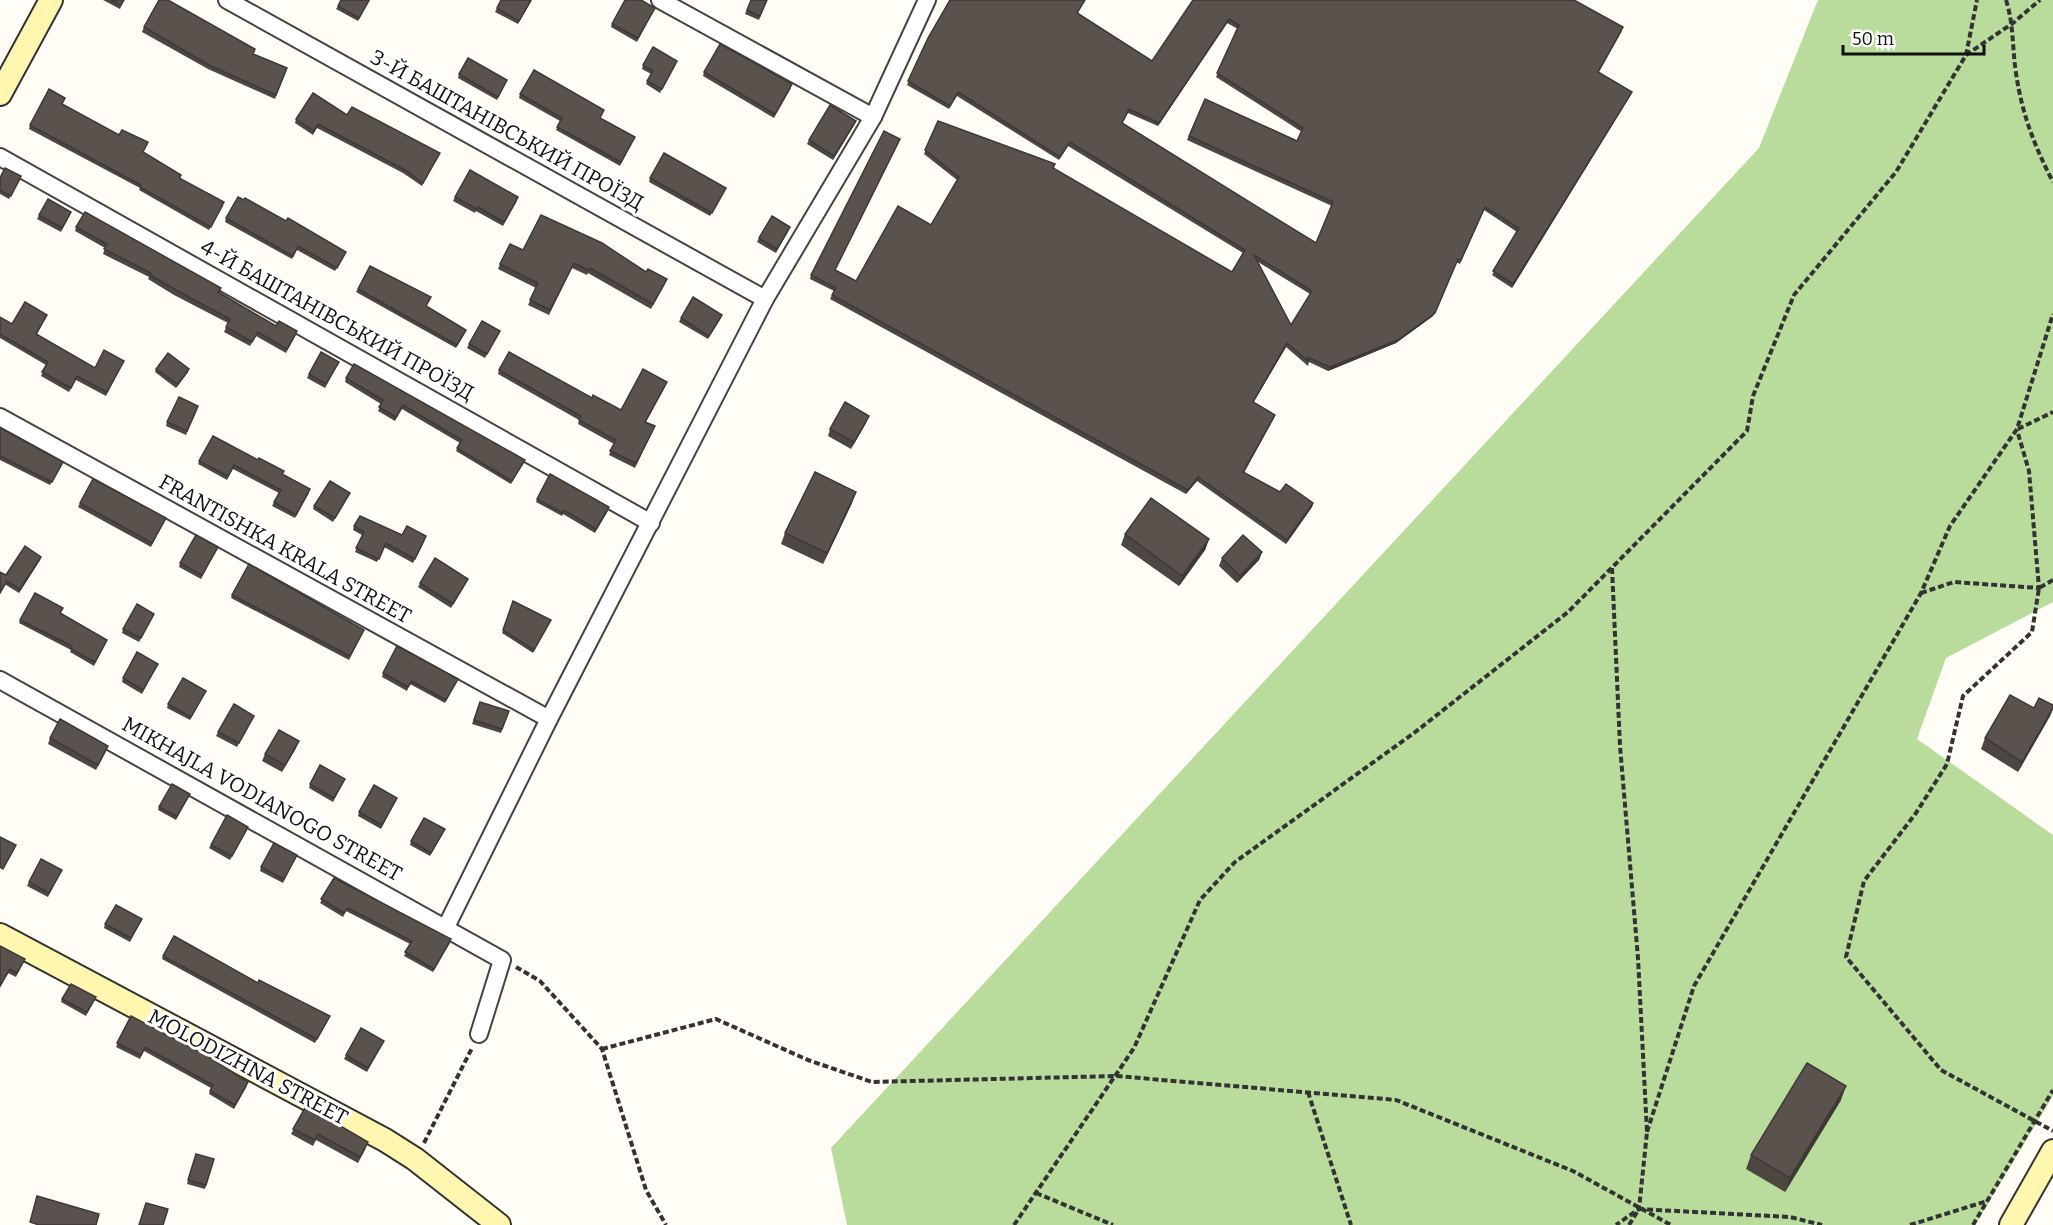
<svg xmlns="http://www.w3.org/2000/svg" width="2053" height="1225" viewBox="0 0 2053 1225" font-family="Bitter,serif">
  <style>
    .forest { fill: #b9dc9c }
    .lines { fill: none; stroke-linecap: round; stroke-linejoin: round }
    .street-casing { stroke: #444; stroke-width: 20 }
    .secondary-casing { stroke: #333; stroke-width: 26 }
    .path { stroke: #333; stroke-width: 4; stroke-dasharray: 6 3; stroke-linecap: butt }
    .street { stroke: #fff; stroke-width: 16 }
    .secondary { stroke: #fff6b0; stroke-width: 22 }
    .wall { fill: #4d4742; fill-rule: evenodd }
    .shaded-wall { fill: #3f3936 }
    .building { fill: #5a524d; stroke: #3f3936; stroke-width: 1.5; fill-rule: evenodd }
    .labels { text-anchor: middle; stroke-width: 6; stroke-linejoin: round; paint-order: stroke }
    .street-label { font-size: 21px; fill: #111; stroke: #fff }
  </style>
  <rect width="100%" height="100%" fill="#fffdf5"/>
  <polygon class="forest" points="1818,0 2053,0 2053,602 1946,658 1917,739 2053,835 2053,1096 1975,1225 847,1225 831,1148 1759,148"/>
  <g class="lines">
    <defs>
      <g id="street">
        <polyline points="227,0 765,299"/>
        <polyline points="660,0 873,117"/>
        <polyline points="0,157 651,523"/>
        <polyline points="0,417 549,719"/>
        <polyline points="0,680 502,960 479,1034"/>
        <polyline points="446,927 549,719 765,299 873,117 927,0"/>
      </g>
      <g id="secondary">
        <polyline points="0,94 51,0"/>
        <polyline points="0,935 385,1140 415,1159 499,1225"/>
        <polyline points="2011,1225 2053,1151"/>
      </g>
    </defs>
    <use href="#street" class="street-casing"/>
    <use href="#secondary" class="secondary-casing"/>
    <g class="path">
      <path d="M 2006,0 C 2014,25 2012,47 2016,73 C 2022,114 2034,145 2053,182"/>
      <polyline points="1966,55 2013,23 2040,0"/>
      <polyline points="2018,429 2053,412"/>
      <polyline points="1612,568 1620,746 1638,958 1647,1132 1639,1209 1616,1225"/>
      <polyline points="2053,580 2039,588 2032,632 1963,696 1947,764 1916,813 1864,881 1846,957 1941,1070 2053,1131"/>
      <polyline points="1921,593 1954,582 2039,588 2029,471 2017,430"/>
      <polyline points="516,967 540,981 602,1049 646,1190 666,1225"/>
      <polyline points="602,1049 716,1019 808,1060 872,1082 1116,1076 1396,1100 1573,1171 1671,1225"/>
      <polyline points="1308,1092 1351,1225"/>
      <polyline points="1647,1132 1694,986 1921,593 1950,526 2017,429 2053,314"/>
      <polyline points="424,1143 472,1048"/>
      <polyline points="1036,1193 1113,1225"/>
      <polyline points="1014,1225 1134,1048 1200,900 1235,862 1414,733 1568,612 1747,431 1753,396 1794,295 1896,172 1966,55 1977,0"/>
      <polyline points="1629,1225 1639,1209 1790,1217 1822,1225"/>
      <polyline points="1910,1225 1987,1201"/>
      <polyline points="1973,1225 2053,1090"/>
    </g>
    <use href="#street" class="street"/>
    <use href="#secondary" class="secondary"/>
  </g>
  <g class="wall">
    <polygon points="103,0 124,0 120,9"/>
    <polygon points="370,0 358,21 336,9 338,6"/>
    <polygon points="532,0 518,24 495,12 497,8"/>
    <polygon points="751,0 767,0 759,20 745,14"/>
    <path d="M 1193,0 L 1622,31 L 1599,72 L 1630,96 L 1512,288 L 1492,275 L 1517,232 L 1484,210 L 1460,264 L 1456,262 L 1433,316 L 1396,343 L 1328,371 L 1309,362 L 1308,366 L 1286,347 L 1253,403 L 1274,418 L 1244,473 L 1280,492 L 1313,503 L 1312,507 L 1286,544 L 1197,481 L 1186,494 L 830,299 L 834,291 L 810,279 L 811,275 L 835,270 L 856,281 L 931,225 L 957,180 L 924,154 L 938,121 L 1054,169 L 1232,272 L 1243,253 L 1068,146 L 1059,160 L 957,96 L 949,109 L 907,85 L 928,38 L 1078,13 L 1152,61 ZM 1227,23 L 1238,29 L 1216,77 L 1302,132 L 1297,141 L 1205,99 L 1187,140 L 1332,206 L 1316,243 L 1122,124 L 1128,113 L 1158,126 ZM 1258,262 L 1310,294 L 1291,325 Z"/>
    <polygon points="655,8 637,42 611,27 612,24"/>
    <polygon points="144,27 254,54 287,68 275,99 208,69 142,32"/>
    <polygon points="676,64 660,93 646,84 651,74 642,69 643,65"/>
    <polygon points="704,72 791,88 774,118 703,76"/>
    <polygon points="459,74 507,80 497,100 458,78"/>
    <polygon points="520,94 604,110 600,118 635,137 633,141 620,166 556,130 560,121 519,98"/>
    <polygon points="62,104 181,175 180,179 223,206 209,230 139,190 140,188 29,129 30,125"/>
    <polygon points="347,115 438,157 422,186 403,173 317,128 313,135 295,123 296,119"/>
    <polygon points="854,125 833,160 807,144 809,140"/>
    <polygon points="0,178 20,180 9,199 0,194"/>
    <polygon points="650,178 724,192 710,216 649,182"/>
    <polygon points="455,197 517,201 503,226 476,211 475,213 453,201"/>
    <polygon points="39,215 70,215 61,232 37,219"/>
    <polygon points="226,218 286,221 346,252 335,271 297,250 292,259 225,222"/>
    <polygon points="76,227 219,293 276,326 296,335 286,353 256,336 250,346 224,332 228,323 174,295 148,279 149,277 103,254 105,248 75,231"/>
    <polygon points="789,230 776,253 757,242 759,238"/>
    <polygon points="523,250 646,272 665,284 651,309 588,273 587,275 572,268 549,315 528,305 536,288 498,269 500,264"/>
    <polygon points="358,289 429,301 426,306 466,330 465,333 456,348 356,292"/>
    <polygon points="47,315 37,334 95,368 124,361 106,396 76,380 69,392 41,376 46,365 0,338 0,317 12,324"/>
    <polygon points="681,318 721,318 708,339 679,322"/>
    <polygon points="500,331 485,358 467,348 469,344"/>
    <polygon points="339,362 325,388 307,378 309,374"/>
    <polygon points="156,369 188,372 176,388 155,372"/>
    <polygon points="499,370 592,398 621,410 665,387 646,422 653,431 635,468 609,455 614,444 578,424 579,420 498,374"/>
    <polygon points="346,378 523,463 511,484 456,451 460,443 402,409 395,421 378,411 381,404 345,382"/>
    <polygon points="197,410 186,435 166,426 167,422"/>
    <polygon points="866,423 851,449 828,436 830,429"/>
    <polygon points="0,429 63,462 50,485 0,460"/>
    <polygon points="213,436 282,474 309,493 295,518 272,506 279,493 233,469 227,480 198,464"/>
    <polygon points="350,493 333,522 313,509 314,506"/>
    <polygon points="537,499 608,511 595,533 563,514 562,516 536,502"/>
    <polygon points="80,503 164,522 151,547 78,507"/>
    <polygon points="852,503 823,564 781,544 785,533"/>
    <polygon points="354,526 402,535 425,540 413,563 384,547 377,562 355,552 362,535 353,530"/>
    <polygon points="1125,534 1209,539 1205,550 1179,586 1121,545"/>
    <polygon points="216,551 201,579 179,567 180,563"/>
    <polygon points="1262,552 1259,560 1237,583 1219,566 1222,558"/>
    <polygon points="41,557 40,560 19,593 6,585 6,575"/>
    <polygon points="468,579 451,608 418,587 420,583"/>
    <polygon points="232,595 364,630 349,660 231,598"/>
    <polygon points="513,601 551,620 533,653 502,633"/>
    <polygon points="60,614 106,643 94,666 70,652 71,650 19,623 20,620"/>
    <polygon points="154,614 139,642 122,633 123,629"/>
    <polygon points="158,664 142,694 122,682 123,678"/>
    <polygon points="383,673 458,679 445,703 410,684 407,691 382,677"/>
    <polygon points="204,694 190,720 167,708 168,704"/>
    <polygon points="480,702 509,711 501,733 472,724"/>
    <polygon points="2053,705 2053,709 2050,716 2018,772 1981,749 1985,738"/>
    <polygon points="254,716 237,747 216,736 218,732"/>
    <polygon points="50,738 106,751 96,770 48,744"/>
    <polygon points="296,748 282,772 262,761 265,754"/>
    <polygon points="343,783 333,802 309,788 310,784"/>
    <polygon points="190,794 176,820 158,810 159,807"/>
    <polygon points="397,798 381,829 358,816 359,812"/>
    <polygon points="445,829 430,856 410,845 411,841"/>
    <polygon points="247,830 230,860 209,848 211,845"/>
    <polygon points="297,855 283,883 260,871 261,867"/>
    <polygon points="62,870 48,897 27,886 29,882"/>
    <polygon points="334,878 450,943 433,972 404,956 410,944 346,911 343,917 320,903"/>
    <polygon points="142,919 130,942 104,928 105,924"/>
    <polygon points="0,946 23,963 16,977 8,973 0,988"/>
    <polygon points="163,956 258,983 330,1016 328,1020 315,1043 162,959"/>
    <polygon points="96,997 86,1016 61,1002 62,999"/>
    <polygon points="131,1016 247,1086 234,1109 209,1094 211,1088 144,1051 140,1059 116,1047"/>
    <polygon points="384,1041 367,1072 344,1059 346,1055"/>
    <polygon points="1841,1100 1785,1192 1746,1169 1751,1155"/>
    <polygon points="306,1106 366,1148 358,1163 316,1140 313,1146 291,1134"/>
    <polygon points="196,1154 214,1159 205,1189 187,1184"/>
  </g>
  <g class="shaded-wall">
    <polygon points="1229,19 1227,23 1158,126 1159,123"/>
    <polygon points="1632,92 1630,96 1512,288 1513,284"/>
    <polygon points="856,121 854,125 833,160 834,156"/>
    <polygon points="1458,259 1433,316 1396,343 1328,371 1330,367"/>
    <polygon points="1287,343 1286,347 1251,406 1253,402"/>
    <polygon points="189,369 188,372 176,388 178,384"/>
    <polygon points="869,416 866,423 851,449 854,442"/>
    <polygon points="1198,477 1197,481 1186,494 1188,490"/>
    <polygon points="856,492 852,503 823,564 827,553"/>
    <polygon points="1313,503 1312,507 1286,544 1287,540"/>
    <polygon points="1209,539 1205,550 1179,586 1182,576"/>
    <polygon points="1262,552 1259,560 1237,583 1240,576"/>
    <polygon points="41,557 40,560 19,593 20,589"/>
    <polygon points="2053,708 2050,716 2018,772 2022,762"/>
    <polygon points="299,741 296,748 282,772 285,765"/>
    <polygon points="1846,1086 1841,1100 1785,1192 1790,1178"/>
  </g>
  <g class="building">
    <polygon points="111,0 124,0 121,5"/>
    <polygon points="159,0 168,0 255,49 253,54 287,68 276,95 209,65 144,27"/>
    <polygon points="341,0 369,0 359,18 338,6"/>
    <polygon points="501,0 531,0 519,21 497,8"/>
    <polygon points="625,0 641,0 655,8 638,38 612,24"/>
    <polygon points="751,0 767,0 760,16 747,10"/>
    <path d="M 950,0 L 1085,0 L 1077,13 L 1152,61 L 1193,0 L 1574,0 L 1623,27 L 1598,72 L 1632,92 L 1513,284 L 1493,271 L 1519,228 L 1485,207 L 1461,260 L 1458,259 L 1435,313 L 1398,340 L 1330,367 L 1307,357 L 1309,362 L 1287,343 L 1253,402 L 1275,415 L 1243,472 L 1280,492 L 1286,484 L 1313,503 L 1287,540 L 1198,477 L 1188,490 L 832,295 L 836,288 L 811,275 L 884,131 L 900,139 L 835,270 L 856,281 L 898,206 L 931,225 L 959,177 L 925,150 L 938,121 L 1055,164 L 1053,168 L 1232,272 L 1245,250 L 1070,142 L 1060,157 L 958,92 L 950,106 L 908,81 L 928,38 ZM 1229,19 L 1239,25 L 1217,73 L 1303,128 L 1297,141 L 1205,99 L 1189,136 L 1333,202 L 1316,243 L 1122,123 L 1129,109 L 1159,123 ZM 1254,255 L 1312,291 L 1291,325 Z"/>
    <polygon points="720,44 792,84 775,114 704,72"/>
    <polygon points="653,47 677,61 662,89 647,81 653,71 643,65"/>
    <polygon points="468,58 507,80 498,97 459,74"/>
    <polygon points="534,70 604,110 600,118 635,137 621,162 557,127 562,118 520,94"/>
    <polygon points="49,89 65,98 62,104 119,135 122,130 148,142 143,152 181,175 179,178 224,202 211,227 140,187 141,185 30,125"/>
    <polygon points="313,93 347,115 352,107 440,153 423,183 405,170 318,124 314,131 296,119"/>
    <polygon points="830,105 856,121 834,156 809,140"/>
    <polygon points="664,153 726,188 712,213 650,178"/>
    <polygon points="5,168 21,176 11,196 0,190 0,178"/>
    <polygon points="470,170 518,197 504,222 478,207 477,209 455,197"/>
    <polygon points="238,197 244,200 245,198 286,221 288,218 346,252 337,268 298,246 293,256 226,218"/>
    <polygon points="48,199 71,212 62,228 39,215"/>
    <polygon points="85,212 221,288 218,292 276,326 279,321 297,331 287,349 258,332 252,342 226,327 230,319 176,290 150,275 151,273 104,249 107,244 76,227"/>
    <polygon points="541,215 602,243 646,272 648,269 667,279 653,304 590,268 588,270 574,263 550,310 530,300 538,283 500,264 510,244 523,250"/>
    <polygon points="772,216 790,227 777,249 759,238"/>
    <polygon points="370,266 431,297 426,306 466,330 457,345 358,289"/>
    <polygon points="693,297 722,315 709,336 681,318"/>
    <polygon points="25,302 47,315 36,334 95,368 104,350 124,361 107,392 77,376 71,388 42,372 48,362 0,334 0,317 12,324"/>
    <polygon points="482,321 500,331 487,354 469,344"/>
    <polygon points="321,352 339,362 326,384 309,374"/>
    <polygon points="509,352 592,398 593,395 621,410 643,369 667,382 645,422 655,426 636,463 610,451 616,440 579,420 581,416 499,370"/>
    <polygon points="168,353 189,369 178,384 156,369"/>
    <polygon points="354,364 525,460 512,481 457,448 462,440 403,405 396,417 379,407 383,400 346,378"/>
    <polygon points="179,397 198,406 187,431 167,422"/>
    <polygon points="845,402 869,416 854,442 830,429"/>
    <polygon points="0,428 63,462 52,482 0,456"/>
    <polygon points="213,436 258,460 259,458 284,471 282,474 310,489 296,515 274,502 281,490 234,465 228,476 199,461"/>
    <polygon points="815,472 856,492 827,553 785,533"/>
    <polygon points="550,474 609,507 596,529 564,510 563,513 537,499"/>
    <polygon points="93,479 166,518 152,543 80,503"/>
    <polygon points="330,481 350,493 335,518 314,506"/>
    <polygon points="1151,498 1209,539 1182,576 1125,534"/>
    <polygon points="360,516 402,535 407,526 426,536 415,559 386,543 379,559 356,548 364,532 354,526"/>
    <polygon points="196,535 218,547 202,575 180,563"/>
    <polygon points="1243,535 1262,552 1240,576 1222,558"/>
    <polygon points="25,546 41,557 20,589 7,581 0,593 0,572 6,575"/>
    <polygon points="435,558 468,579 453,604 420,583"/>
    <polygon points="249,564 364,630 350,656 232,595"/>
    <polygon points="35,593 63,608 60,613 107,640 95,662 71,649 72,646 20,620"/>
    <polygon points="513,601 551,620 534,650 503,630"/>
    <polygon points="137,604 154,614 141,638 123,629"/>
    <polygon points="397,646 458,679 446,700 412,681 408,687 383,673"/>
    <polygon points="137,652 158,664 143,690 123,678"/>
    <polygon points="183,678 206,691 191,717 168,704"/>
    <polygon points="2010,695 2034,708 2039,698 2053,705 2053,708 2022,762 1985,738"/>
    <polygon points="480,702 509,711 502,729 474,720"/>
    <polygon points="234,704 254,716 239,743 218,732"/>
    <polygon points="60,719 108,746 98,765 50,738"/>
    <polygon points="279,730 299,741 285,765 265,754"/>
    <polygon points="320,765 345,779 334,798 310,784"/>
    <polygon points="172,784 190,794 177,816 159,807"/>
    <polygon points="374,785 397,798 382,825 359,812"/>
    <polygon points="227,815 248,827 232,856 211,845"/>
    <polygon points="424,818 445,829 431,853 411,841"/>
    <polygon points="0,837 16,845 3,869 0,867"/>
    <polygon points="274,843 297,855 284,879 261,867"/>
    <polygon points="41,859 62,870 49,893 29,882"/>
    <polygon points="334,878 451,939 434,969 405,952 412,941 348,908 344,913 321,899"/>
    <polygon points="116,905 142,919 131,938 105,924"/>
    <polygon points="174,936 258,983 259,980 330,1016 317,1039 163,956"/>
    <polygon points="0,946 25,959 17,973 10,969 1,984 0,984"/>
    <polygon points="71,984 96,997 87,1012 62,999"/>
    <polygon points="131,1016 207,1056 248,1082 235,1105 210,1091 213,1085 145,1047 141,1055 117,1043"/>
    <polygon points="361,1028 384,1041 368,1068 346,1055"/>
    <polygon points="1807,1063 1846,1086 1790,1178 1751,1155"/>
    <polygon points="306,1106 368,1142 360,1157 318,1134 315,1140 293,1129"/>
    <polygon points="196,1154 214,1159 206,1185 188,1180"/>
    <polygon points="37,1196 99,1214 96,1225 39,1225 30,1222"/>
    <polygon points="146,1203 168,1209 163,1225 139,1225"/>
  </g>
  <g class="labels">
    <g class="street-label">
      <text transform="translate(507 130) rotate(29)" y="7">3-Й БАШТАНІВСЬКИЙ ПРОЇЗД</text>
      <text transform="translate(337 320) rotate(29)" y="7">4-Й БАШТАНІВСЬКИЙ ПРОЇЗД</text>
      <text transform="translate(285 549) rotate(29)" y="7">FRANTISHKA KRALA STREET</text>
      <text transform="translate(262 799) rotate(29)" y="7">MIKHAJLA VODIANOGO STREET</text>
      <text transform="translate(248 1067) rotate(28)" y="7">MOLODIZHNA STREET</text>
    </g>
  </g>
  <path d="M1843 45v9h141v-9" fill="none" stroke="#111111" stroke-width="3"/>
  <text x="1852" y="45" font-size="18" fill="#111111" stroke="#ffffff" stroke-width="4.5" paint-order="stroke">50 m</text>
</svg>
